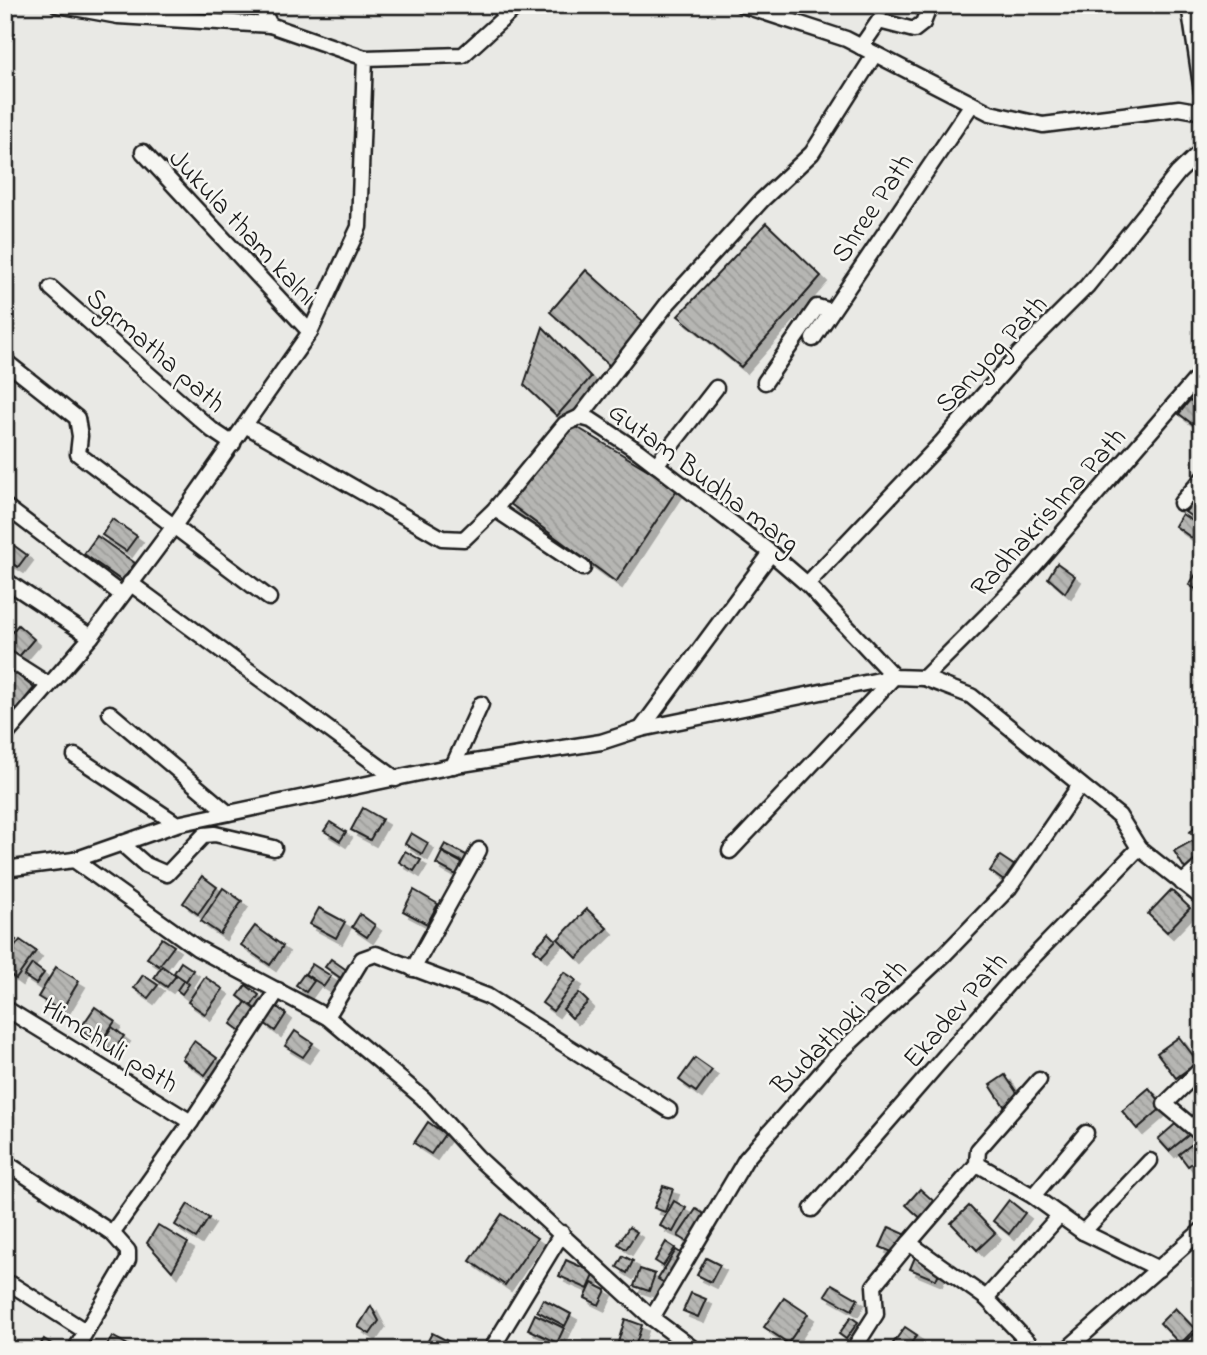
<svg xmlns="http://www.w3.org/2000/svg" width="1207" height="1355" viewBox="0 0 1207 1355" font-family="'Indie Flower',sans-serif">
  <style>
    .building { fill: url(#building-back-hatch); stroke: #1c1c1c; stroke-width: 2; filter: url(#shadow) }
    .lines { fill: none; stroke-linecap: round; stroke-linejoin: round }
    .minor-casing { stroke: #1c1c1c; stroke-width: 19 }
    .minor { stroke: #f6f6f2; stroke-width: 14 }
    .labels { text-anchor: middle; stroke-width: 5; stroke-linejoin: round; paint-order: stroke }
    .street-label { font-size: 28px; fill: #1c1c1c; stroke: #f6f6f2 }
  </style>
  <defs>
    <pattern id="building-back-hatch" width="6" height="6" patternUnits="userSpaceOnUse" patternTransform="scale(1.75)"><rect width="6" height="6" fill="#b6b6b3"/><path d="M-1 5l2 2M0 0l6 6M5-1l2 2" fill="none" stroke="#9c9c99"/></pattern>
    <filter id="shadow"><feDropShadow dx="6" dy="6" stdDeviation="0" flood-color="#0004"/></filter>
  </defs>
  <rect width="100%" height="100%" fill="#e9e9e5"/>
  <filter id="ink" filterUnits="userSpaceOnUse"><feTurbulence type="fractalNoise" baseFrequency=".0143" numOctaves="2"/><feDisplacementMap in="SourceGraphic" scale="14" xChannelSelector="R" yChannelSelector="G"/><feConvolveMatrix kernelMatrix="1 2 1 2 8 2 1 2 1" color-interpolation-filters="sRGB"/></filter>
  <g filter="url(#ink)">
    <g class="building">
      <polygon points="766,223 821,276 741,367 678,316"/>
      <polygon points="586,270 645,323 610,366 550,312"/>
      <polygon points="543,327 591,377 557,416 524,385"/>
      <polygon points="1190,400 1202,409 1202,431 1179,414"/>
      <polygon points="575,426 678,488 616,582 509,503"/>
      <polygon points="1193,503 1202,510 1202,524 1185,512"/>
      <polygon points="1182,514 1200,526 1192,538 1175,526"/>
      <polygon points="112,519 137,536 126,551 102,535"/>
      <polygon points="97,536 135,563 122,581 84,554"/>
      <polygon points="5,539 27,555 18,567 5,559"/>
      <polygon points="1057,563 1075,576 1065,593 1048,578"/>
      <polygon points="1200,568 1202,569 1202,593 1189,585"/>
      <polygon points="18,625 34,639 16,660 5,650 5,640"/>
      <polygon points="5,665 34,688 6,722 5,721"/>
      <polygon points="363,808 382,819 370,840 351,830"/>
      <polygon points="1200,821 1202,822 1202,843 1190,832"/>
      <polygon points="330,822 346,832 340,841 324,831"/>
      <polygon points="411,833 428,843 422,854 405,844"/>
      <polygon points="1192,841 1202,853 1202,859 1185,869 1174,851"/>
      <polygon points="445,844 468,856 464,863 441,851"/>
      <polygon points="405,851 421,860 414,871 399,862"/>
      <polygon points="442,852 464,864 458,876 436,864"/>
      <polygon points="1000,856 1018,868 1008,884 990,871"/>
      <polygon points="202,876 217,887 198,914 183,903"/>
      <polygon points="223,888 242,901 220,934 201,921"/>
      <polygon points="414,890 438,904 427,924 403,911"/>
      <polygon points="1171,890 1190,908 1167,932 1148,914"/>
      <polygon points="319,908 345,922 336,938 310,924"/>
      <polygon points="587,909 607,928 577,958 558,939"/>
      <polygon points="360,914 375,925 367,937 352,927"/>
      <polygon points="255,926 283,946 270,965 241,945"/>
      <polygon points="5,933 16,940 5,955"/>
      <polygon points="549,933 556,940 541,956 534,949"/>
      <polygon points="162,938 174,946 159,966 147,958"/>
      <polygon points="20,940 36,951 16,979 5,971 5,960"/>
      <polygon points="331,959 348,971 342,979 325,967"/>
      <polygon points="181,962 193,970 186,981 174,973"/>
      <polygon points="32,964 44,973 36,984 24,976"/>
      <polygon points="312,964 331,976 324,986 305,974"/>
      <polygon points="162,966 176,976 167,987 154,978"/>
      <polygon points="56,967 79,981 61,1011 38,997"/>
      <polygon points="564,972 576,980 553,1011 542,1003"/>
      <polygon points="304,974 314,981 306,992 296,985"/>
      <polygon points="143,975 158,985 148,998 134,988"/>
      <polygon points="205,977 223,989 205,1014 188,1002"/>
      <polygon points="184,980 189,984 182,994 177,990"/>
      <polygon points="246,985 259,995 251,1006 238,996"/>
      <polygon points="579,993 588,1002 572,1018 563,1009"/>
      <polygon points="246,1002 258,1011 243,1033 231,1024"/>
      <polygon points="276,1006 286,1014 275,1031 264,1023"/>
      <polygon points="95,1007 115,1021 100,1043 80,1029"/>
      <polygon points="112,1027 124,1036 113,1051 101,1043"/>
      <polygon points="295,1031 313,1043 303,1057 285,1046"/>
      <polygon points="1179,1037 1198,1062 1176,1078 1157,1053"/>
      <polygon points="194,1041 217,1058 205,1075 182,1059"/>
      <polygon points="695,1058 712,1070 696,1092 679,1080"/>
      <polygon points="1005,1075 1019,1096 1004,1106 990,1085"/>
      <polygon points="1149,1088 1164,1106 1137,1129 1122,1111"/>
      <polygon points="1181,1119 1192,1132 1169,1151 1158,1139"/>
      <polygon points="428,1122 445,1134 431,1154 414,1143"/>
      <polygon points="1200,1138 1202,1156 1188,1166 1179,1154"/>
      <polygon points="663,1186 673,1189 665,1212 654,1208"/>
      <polygon points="920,1189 938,1205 924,1221 906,1205"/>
      <polygon points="1009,1200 1025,1213 1009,1234 993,1221"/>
      <polygon points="674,1201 686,1208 673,1232 660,1226"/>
      <polygon points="188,1204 209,1218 196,1238 175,1225"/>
      <polygon points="969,1206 995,1233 977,1250 951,1223"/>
      <polygon points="696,1209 709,1217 691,1244 678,1236"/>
      <polygon points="502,1214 537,1238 505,1285 470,1261"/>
      <polygon points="158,1225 188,1243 172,1271 147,1243"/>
      <polygon points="629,1227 637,1232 626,1249 618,1244"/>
      <polygon points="889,1227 907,1235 899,1255 880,1247"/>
      <polygon points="666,1242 675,1248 663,1266 655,1261"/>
      <polygon points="676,1250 687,1257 669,1286 658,1279"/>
      <polygon points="623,1256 633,1261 627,1273 617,1267"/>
      <polygon points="915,1257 941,1268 936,1280 910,1269"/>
      <polygon points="706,1258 720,1265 711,1282 697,1275"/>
      <polygon points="566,1260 595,1273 588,1289 559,1276"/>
      <polygon points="640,1269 655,1274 649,1291 634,1286"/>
      <polygon points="592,1283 606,1290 599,1305 585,1298"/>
      <polygon points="832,1284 858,1299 852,1310 825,1295"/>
      <polygon points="691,1293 706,1299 698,1317 683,1311"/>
      <polygon points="784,1298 808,1314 788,1343 764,1327"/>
      <polygon points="543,1299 571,1314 565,1326 537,1311"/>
      <polygon points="371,1306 379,1321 370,1334 358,1327"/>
      <polygon points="1175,1308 1195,1329 1180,1344 1160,1323"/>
      <polygon points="535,1314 564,1328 557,1343 528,1329"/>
      <polygon points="851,1317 858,1322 846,1339 839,1334"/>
      <polygon points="625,1319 642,1325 634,1350 616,1349"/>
      <polygon points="905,1327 917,1335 906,1350 888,1350"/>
      <polygon points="432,1333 465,1350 423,1350"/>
      <polygon points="112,1336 137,1350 104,1350"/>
      <polygon points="44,1339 61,1350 37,1350"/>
    </g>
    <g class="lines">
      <defs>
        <g id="minor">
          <polyline points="58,5 118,16 270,25 365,58"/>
          <polyline points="260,5 270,25"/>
          <polyline points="742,5 846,39 990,113 1043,125 1179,108 1202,112"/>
          <polyline points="1189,5 1202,92"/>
          <polyline points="861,47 879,21 914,30 923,23 930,5"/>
          <polyline points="143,152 310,332"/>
          <polyline points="51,288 212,430 233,444"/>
          <polyline points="813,339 972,104"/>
          <polyline points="5,361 77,418 80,436 78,454 269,598"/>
          <polyline points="765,382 817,307 831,311"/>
          <polyline points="580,417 668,303 762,200 812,153 875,54"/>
          <polyline points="245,425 442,538 464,539 495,509 565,424 580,417 591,420 638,451 771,553 807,584 894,677 924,678 971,696 1119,816 1139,848 1202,898"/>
          <polyline points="656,465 716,388"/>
          <polyline points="1181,503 1202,479"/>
          <polyline points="5,506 122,595"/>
          <polyline points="495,509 583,568"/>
          <polyline points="5,580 91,637"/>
          <polyline points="130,583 396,779"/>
          <polyline points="807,584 941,443 1019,354 1087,286 1178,173 1202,150"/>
          <polyline points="5,657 49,685"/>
          <polyline points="924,678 1020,582 1202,372"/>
          <polyline points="110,713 228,813"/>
          <polyline points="641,729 771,553"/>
          <polyline points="5,736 91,637 174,526 310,332 359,227 365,58 463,55 518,5"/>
          <polyline points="75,756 177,824"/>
          <polyline points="453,766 481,704"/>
          <polyline points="121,843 146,865 167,874 204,835 215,834 274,848"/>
          <polyline points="730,851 894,677"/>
          <polyline points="74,860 177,824 462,764 601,742 641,729 894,677"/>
          <polyline points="5,869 74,860 197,948 327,1017 423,1098 477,1157 652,1318 695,1350"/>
          <polyline points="1182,883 1202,865"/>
          <polyline points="413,969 479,850"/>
          <polyline points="5,1008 191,1122"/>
          <polyline points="327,1017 362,959 376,954 487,996 669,1110"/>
          <polyline points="1202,1068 1165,1104 1202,1135"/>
          <polyline points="5,1162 112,1233 128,1251 128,1260 75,1350"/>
          <polyline points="977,1164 1033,1196 1083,1232 1159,1269"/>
          <polyline points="1033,1196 1086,1133"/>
          <polyline points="812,1209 1012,979 1139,848"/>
          <polyline points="1083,1232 1150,1161"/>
          <polyline points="112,1233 191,1122 278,990"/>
          <polyline points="909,1243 977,1164 978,1150 1039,1080"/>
          <polyline points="11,1284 85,1331"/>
          <polyline points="986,1298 1060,1215"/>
          <polyline points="652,1318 746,1159 835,1057 944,955 1009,888 1080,785"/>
          <polyline points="491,1350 562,1233"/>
          <polyline points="853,1350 876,1314 874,1286 909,1243 986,1298 1029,1343"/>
          <polyline points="1066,1350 1202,1230"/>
          <polyline points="1188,1350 1202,1338"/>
        </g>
      </defs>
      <use href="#minor" class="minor-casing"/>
      <use href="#minor" class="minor"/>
    </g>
  </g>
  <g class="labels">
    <g class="street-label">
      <text transform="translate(871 207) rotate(-56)" y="10">Shree Path</text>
      <text transform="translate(244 226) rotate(47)" y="10">Jukula tham kalni</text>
      <text transform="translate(157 349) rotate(41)" y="10">Sgrmatha path</text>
      <text transform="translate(990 353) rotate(-47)" y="10">Sanyog Path</text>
      <text transform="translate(705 476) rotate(37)" y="10">Gutam Budha marg</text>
      <text transform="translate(1047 511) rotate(-48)" y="10">Radhakrishna Path</text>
      <text transform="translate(954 1009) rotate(-49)" y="10">Ekadev Path</text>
      <text transform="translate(838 1026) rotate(-45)" y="10">Budathoki Path</text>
      <text transform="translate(111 1044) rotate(32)" y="10">Himchuli path</text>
    </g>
  </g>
  <rect width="1207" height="1355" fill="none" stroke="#f6f6f2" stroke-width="28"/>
  <rect x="14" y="14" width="1179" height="1327" fill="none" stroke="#1c1c1c" stroke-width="2.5" filter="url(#ink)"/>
</svg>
